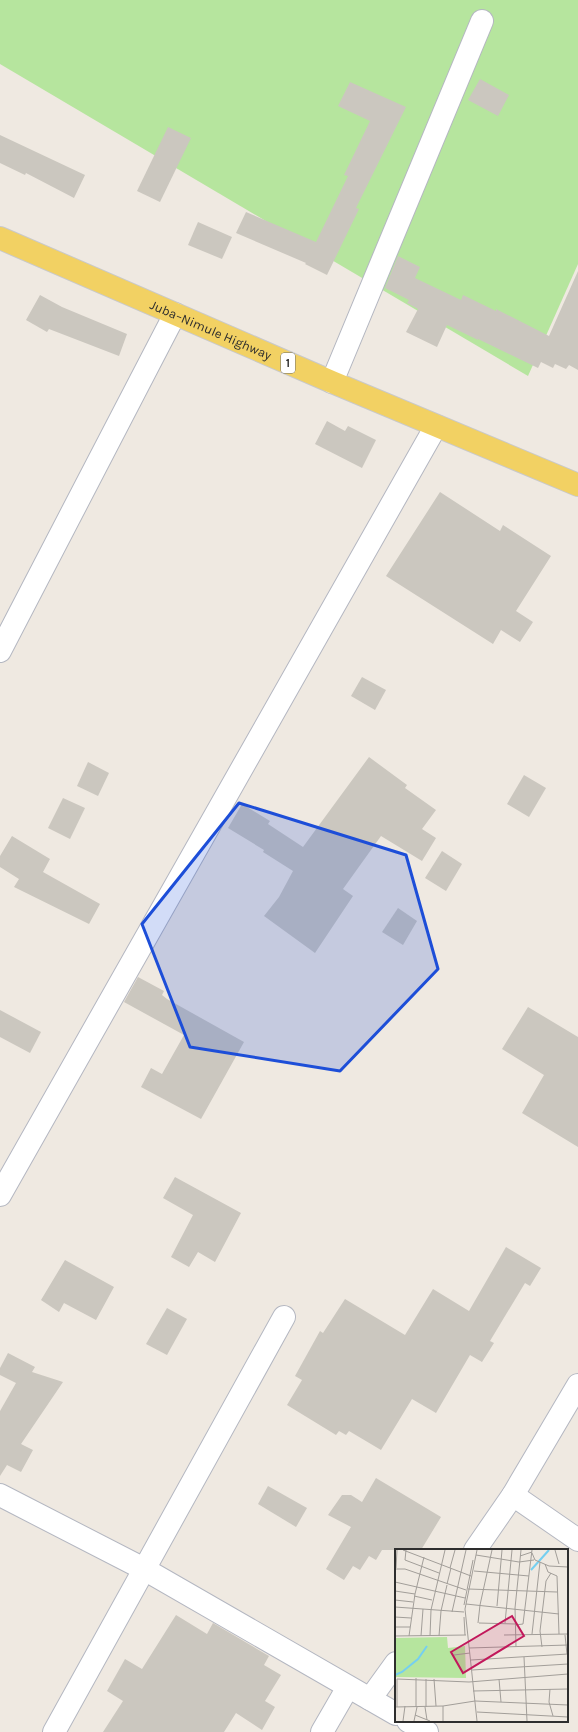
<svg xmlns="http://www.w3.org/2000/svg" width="578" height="1732" viewBox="0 0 578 1732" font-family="Karla,sans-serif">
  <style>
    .green { fill: #b6e59e }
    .building { fill: #cbc7bf }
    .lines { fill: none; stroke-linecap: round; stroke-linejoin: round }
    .minor-casing { stroke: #b4b7c1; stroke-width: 24 }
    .primary-casing { stroke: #c9c9c9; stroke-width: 24 }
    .minor { stroke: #fff; stroke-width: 22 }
    .primary { stroke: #f2d163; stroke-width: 22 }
    .marked { fill: #1d4ed8; fill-opacity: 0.2; stroke: #1d4ed8; stroke-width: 3; stroke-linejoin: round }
    .labels { text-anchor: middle; stroke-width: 4; stroke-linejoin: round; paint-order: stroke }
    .shield { fill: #fff; stroke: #6d6d6d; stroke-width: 1 }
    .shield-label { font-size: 12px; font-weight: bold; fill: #2e2e2e }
    .street-label { font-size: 13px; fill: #2e2e2e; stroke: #fff }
    .inset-river { fill: none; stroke: #75cff0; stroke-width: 2 }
    .inset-road { fill: none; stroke: #a29e99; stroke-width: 1 }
    .view { fill: #c2185b; fill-opacity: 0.15; stroke: #c2185b; stroke-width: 2 }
    .inset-edge { fill: none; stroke: #2e2e2e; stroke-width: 2 }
  </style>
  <rect width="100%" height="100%" fill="#efe9e1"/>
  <polygon class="green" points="0,0 578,0 578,264 528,376 0,64"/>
  <g class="building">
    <polygon points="480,79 509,95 498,116 468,100"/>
    <polygon points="350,82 406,107 356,208 359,209 327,275 305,264 306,263 236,233 246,212 316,242 348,176 344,175 370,121 338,106"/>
    <polygon points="168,127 191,138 160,202 137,191"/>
    <polygon points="0,135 85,175 74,198 26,173 25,175 0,163"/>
    <polygon points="198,222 232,237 222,259 188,245"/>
    <polygon points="398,256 420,267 415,278 461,300 463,295 496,311 496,309 549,336 578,271 578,370 569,365 566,369 555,364 553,368 541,362 538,368 478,339 478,340 447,325 437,347 406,332 418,309 407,303 409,300 385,288"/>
    <polygon points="40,295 62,307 127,334 119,356 49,329 47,332 26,320"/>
    <polygon points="327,421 345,431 348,426 376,440 362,468 315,444"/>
    <polygon points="440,492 500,531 503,525 551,556 516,611 533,622 520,642 501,630 493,644 386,576"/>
    <polygon points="362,677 386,690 375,710 351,696"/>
    <polygon points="369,757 407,785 405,788 436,810 422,829 436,838 422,861 381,836 343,889 353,896 315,953 264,916 279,897 293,871 263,852 264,850 228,828 242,804 270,821 268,824 303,847"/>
    <polygon points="88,762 109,773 98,796 77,786"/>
    <polygon points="524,775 546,788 529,817 507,804"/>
    <polygon points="63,798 85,808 70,839 48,828"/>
    <polygon points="12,836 50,859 43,872 100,904 89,924 14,887 19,879 0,867 0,856"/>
    <polygon points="442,851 462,864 446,891 425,878"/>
    <polygon points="398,908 417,921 403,945 382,932"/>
    <polygon points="138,977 164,991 162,995 167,999 244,1042 201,1119 141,1087 151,1068 162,1074 184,1035 124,1002"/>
    <polygon points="528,1007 578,1037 578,1147 522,1113 544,1075 502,1049"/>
    <polygon points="0,1010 41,1032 30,1053 0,1037"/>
    <polygon points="175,1177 241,1213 215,1262 198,1252 189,1267 171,1257 193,1215 163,1198"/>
    <polygon points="506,1247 541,1268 530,1286 525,1283 490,1341 494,1343 482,1362 470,1355 436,1413 412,1399 381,1450 349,1431 346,1435 339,1431 336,1435 287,1405 302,1380 295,1376 320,1331 323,1333 345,1299 405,1335 433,1289 469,1311"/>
    <polygon points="65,1260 114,1287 96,1320 64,1303 59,1312 41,1300"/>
    <polygon points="167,1308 187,1319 167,1355 146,1344"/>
    <polygon points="8,1353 35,1367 32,1372 63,1382 21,1444 33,1450 21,1472 7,1465 0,1476 0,1411 16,1383 0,1375 0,1368"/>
    <polygon points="376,1478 441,1517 421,1550 382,1550 376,1560 369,1556 360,1570 353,1566 344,1580 326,1569 351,1527 328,1515 342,1495 351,1495 362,1502"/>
    <polygon points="268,1486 307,1508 296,1527 258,1504"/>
    <polygon points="176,1615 207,1634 213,1623 269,1656 264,1665 281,1675 265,1701 275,1707 262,1730 236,1713 224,1732 103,1732 123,1701 107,1691 125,1659 142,1669"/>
  </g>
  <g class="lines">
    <defs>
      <g id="minor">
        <polyline points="332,382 482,21"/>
        <polyline points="0,651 175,314"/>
        <polyline points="0,1195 436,426"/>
        <polyline points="0,1495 144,1569 396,1714"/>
        <polyline points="513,1495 578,1540"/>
        <polyline points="475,1550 513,1495 578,1385"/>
        <polyline points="370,1699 396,1663"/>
        <polyline points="408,1721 427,1732"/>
        <polyline points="54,1732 284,1317"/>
        <polyline points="322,1732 348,1687"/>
      </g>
      <g id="primary">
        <path id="s1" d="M 0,238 L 332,382 L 578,485"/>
      </g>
    </defs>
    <use href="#minor" class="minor-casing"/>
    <use href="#primary" class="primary-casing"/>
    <use href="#minor" class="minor"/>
    <use href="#primary" class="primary"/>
  </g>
  <path class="marked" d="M 239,803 L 406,855 L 438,969 L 340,1071 L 190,1047 L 142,924 Z"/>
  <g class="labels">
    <rect class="shield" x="281" y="353" width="14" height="20" rx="3"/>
    <g class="shield-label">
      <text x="288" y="367">1</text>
    </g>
    <g class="street-label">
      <text dy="5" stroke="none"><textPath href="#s1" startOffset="230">Juba–Nimule Highway</textPath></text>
    </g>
  </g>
  <g transform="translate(395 1549)">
    <rect width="173" height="173" fill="#efe9e1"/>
    <path d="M 52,88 L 53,99 L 70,97 L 71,129 L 0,128 L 0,89 Z" fill="#b6e59e"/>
    <path class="inset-river" d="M 136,21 L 154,1M 0,126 L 7,123 L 23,110 L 32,97"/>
    <path class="inset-road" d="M 8,1 L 76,27M 11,1 L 10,11 L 44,24M 160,1 L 164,15M 137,4 L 140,11 L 154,17 L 173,18M 81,6 L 124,13 L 139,11M 125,7 L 137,3M 173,12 L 173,65M 150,15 L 153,23 L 162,27 L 164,85M 1,19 L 2,1M 55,19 L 60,1M 0,20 L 10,20 L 71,41M 79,22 L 134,27M 0,33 L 70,49M 52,35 L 56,19M 73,40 L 162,43M 0,42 L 20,45M 19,47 L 37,51M 0,51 L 18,53M 71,55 L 164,65M 69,56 L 78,11M 102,57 L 107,1M 0,58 L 69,63M 36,61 L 50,1M 57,63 L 71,1M 0,68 L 16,69M 69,68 L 70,86M 83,74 L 85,56 L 97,1M 84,74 L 120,75M 110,74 L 117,1M 120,76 L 128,75 L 137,1M 0,78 L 15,78M 137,85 L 145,13M 109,86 L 173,85M 170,86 L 172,105M 0,87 L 71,86M 14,87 L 20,45 L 29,8M 26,87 L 28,60M 35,87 L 36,61M 44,87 L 46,62 L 52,36M 121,98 L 120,59 L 126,1M 147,98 L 145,82 L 151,32 L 156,24M 74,99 L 173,96M 59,106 L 75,104M 129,108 L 132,172M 76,111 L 173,105M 77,121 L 173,115M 21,129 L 21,158M 31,130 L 31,158M 39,130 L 41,157M 104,130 L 106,153M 155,140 L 154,153 L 158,167M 78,142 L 173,140M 48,157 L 48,172M 0,158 L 48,157 L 80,152 L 173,156M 2,158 L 2,130 L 74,133 L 173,125M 30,158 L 32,171M 82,163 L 173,168M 20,166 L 35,172M 8,172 L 10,157M 19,172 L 22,158M 82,172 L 70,60 L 82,1"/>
    <path class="view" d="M 117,67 L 129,87 L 68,124 L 56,103 Z"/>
    <rect width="173" height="173" class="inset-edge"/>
  </g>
</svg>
